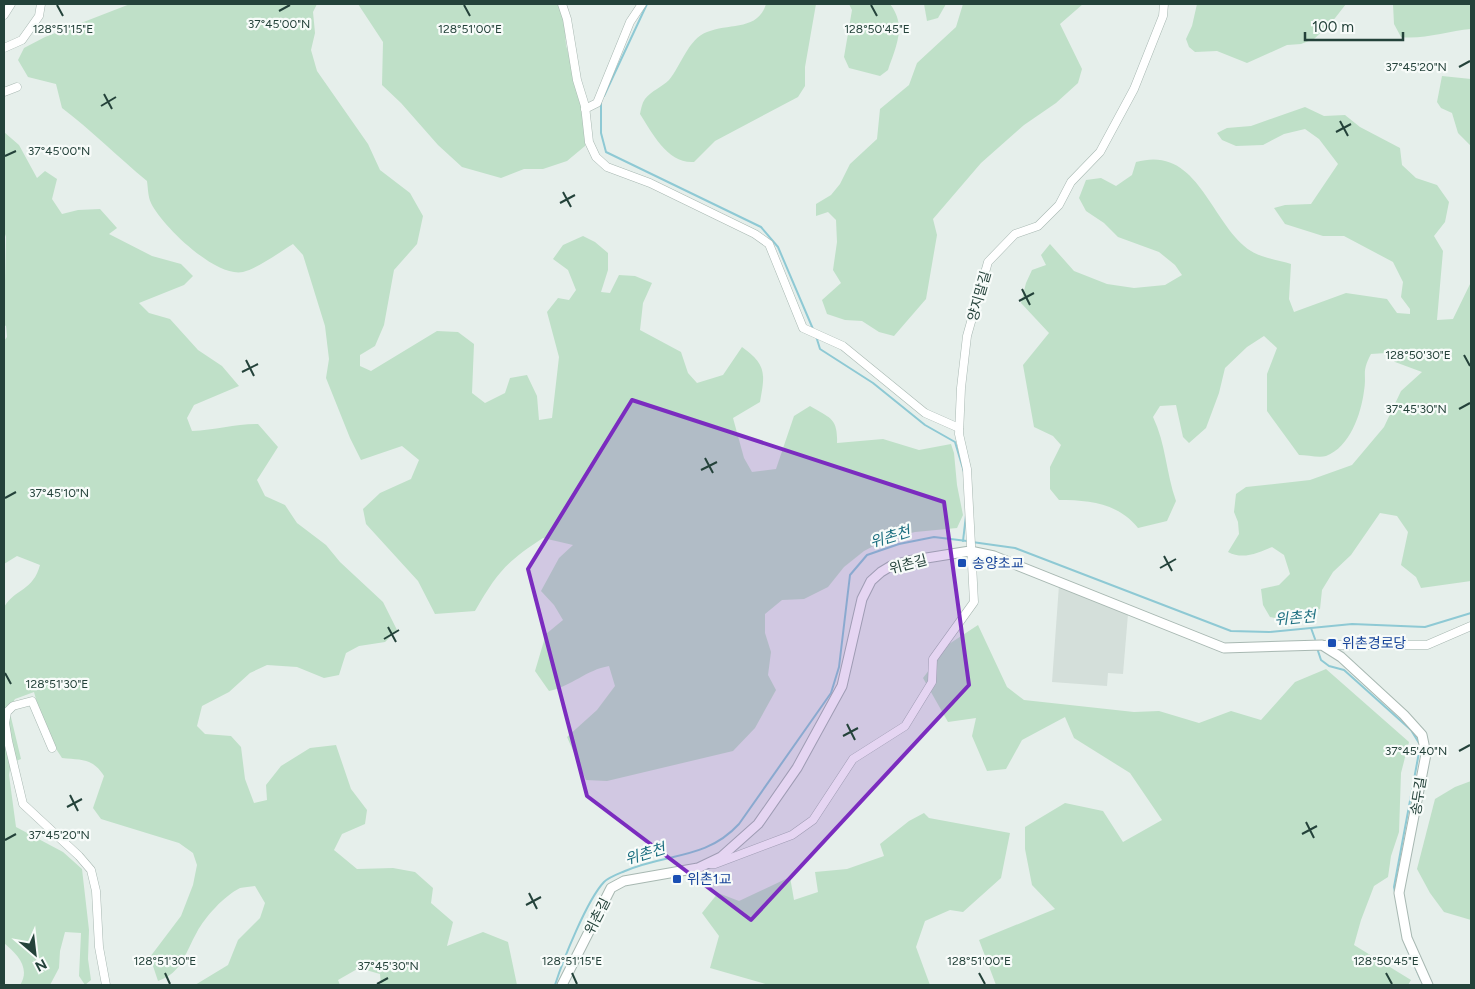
<svg xmlns="http://www.w3.org/2000/svg" width="1475" height="989" viewBox="0 0 1475 989" font-family="Figtree,'Noto Sans KR',sans-serif">
  <style>
    .built { fill: #d4dfda }
    .green { fill: #bfe0c8 }
    .lines { fill: none; stroke-linecap: round; stroke-linejoin: round }
    .stream { stroke: #8ec9d4; stroke-width: 2 }
    .minor-casing { stroke: #a8b8b2; stroke-width: 9 }
    .tertiary-casing { stroke: #a8b8b2; stroke-width: 11 }
    .minor { stroke: #fff; stroke-width: 8 }
    .tertiary { stroke: #fff; stroke-width: 9 }
    .marked { fill: #7b2cbf; fill-opacity: 0.2; stroke: #7b2cbf; stroke-width: 4; stroke-linejoin: round }
    .ticks { fill: none; stroke: #24423a; stroke-width: 2 }
    .transit-dot { fill: #1a4fb4; stroke: #f7fbf9; stroke-width: 2 }
    .labels { text-anchor: middle; stroke-width: 4.5; stroke-linejoin: round; paint-order: stroke }
    .street-label { font-size: 14px; fill: #24423a; stroke: #f7fbf9 }
    .transit-label { font-size: 14px; fill: #164399; stroke: #f7fbf9; text-anchor: start }
    .water-label { font-size: 15px; font-style: italic; fill: #1c6f80; stroke: #f7fbf9 }
    .ticks-label { font-size: 12px; text-anchor: middle; fill: #24423a; stroke: #f7fbf9; stroke-width: 4.5; stroke-linejoin: round; paint-order: stroke }
  </style>
  <rect width="100%" height="100%" fill="#e6efeb"/>
  <polygon class="built" points="1059,585 1128,614 1123,674 1108,673 1107,686 1052,682"/>
  <g class="green">
    <path d="M 130,4 L 317,4 L 313,12 L 315,33 L 311,50 L 317,71 L 368,144 L 380,170 L 410,193 L 423,216 L 417,244 L 394,270 L 384,325 L 375,346 L 360,355 L 360,366 L 371,371 L 437,331 L 458,332 L 474,344 L 472,393 L 485,403 L 505,393 L 510,378 L 527,375 L 537,396 L 539,420 L 552,418 L 559,357 L 547,312 L 558,298 L 569,300 L 576,290 L 568,270 L 553,259 L 563,245 L 583,236 L 595,242 L 608,253 L 608,270 L 601,292 L 610,293 L 619,275 L 635,276 L 652,283 L 643,303 L 640,330 L 681,352 L 688,373 L 697,383 L 723,375 L 742,347 C 767,365 765,374 760,402 L 733,418 L 744,458 L 752,472 L 776,469 L 794,416 L 810,406 C 830,418 838,418 837,443 L 883,439 L 919,450 L 951,444 L 954,453 L 957,485 L 963,515 L 957,528 L 915,532 L 887,539 L 864,551 L 844,567 L 828,587 L 804,599 L 782,600 L 765,614 L 765,633 L 771,652 L 768,675 L 776,690 L 755,728 L 733,751 L 607,781 L 586,780 L 567,737 L 597,710 L 615,686 L 609,666 C 586,670 572,686 549,691 L 535,671 L 546,634 L 563,620 L 554,605 L 541,591 L 559,558 L 573,545 L 543,538 C 506,562 497,573 475,611 L 435,614 L 418,581 L 366,524 L 363,509 L 380,493 L 411,479 L 419,460 L 402,446 L 361,460 L 350,438 L 326,378 L 329,359 L 325,326 L 303,255 L 293,244 C 280,252 258,268 243,272 C 216,278 162,226 151,203 C 148,197 148,188 147,181 C 118,157 91,130 62,108 L 56,84 L 28,77 L 18,60 L 24,48 L 45,37 Z"/>
    <polygon points="358,4 563,4 566,45 587,120 585,146 567,161 543,169 524,169 501,178 462,167 438,145 401,103 382,85 383,42"/>
    <path d="M 766,4 L 816,4 L 805,67 L 805,86 L 798,97 L 715,141 L 694,162 C 668,164 652,133 640,114 C 641,109 642,103 645,99 C 651,91 662,87 669,80 C 681,66 688,39 707,32 C 729,23 758,31 766,4 Z"/>
    <path d="M 849,4 L 890,4 C 907,26 896,46 888,70 L 880,76 L 849,68 L 844,57 L 852,10 Z"/>
    <polygon points="924,4 946,4 938,18 927,21"/>
    <polygon points="963,4 1083,4 1060,24 1082,69 1078,83 1056,103 1024,125 981,163 933,219 937,235 926,299 894,336 879,332 862,321 845,320 827,314 822,300 841,283 833,270 837,242 836,220 828,212 816,216 816,204 831,195 840,184 850,164 877,139 880,109 909,85 917,63 956,27"/>
    <polygon points="1197,4 1346,4 1332,22 1314,39 1301,44 1287,45 1247,63 1217,51 1195,52 1189,47 1186,39 1192,26"/>
    <path d="M 1393,4 L 1471,4 L 1471,29 C 1448,31 1422,40 1401,37 L 1394,24 Z"/>
    <polygon points="1442,76 1471,79 1471,146 1458,133 1452,113 1441,108 1437,102"/>
    <path d="M 1305,107 L 1324,116 L 1345,115 L 1360,127 L 1400,148 L 1402,165 L 1416,178 L 1437,185 L 1449,202 L 1445,222 L 1434,236 L 1443,251 L 1437,320 L 1453,319 L 1471,282 L 1471,581 L 1421,588 L 1416,577 L 1401,565 L 1408,532 L 1397,516 L 1380,513 L 1351,555 L 1333,572 L 1322,590 L 1320,609 L 1290,621 L 1270,617 L 1263,605 L 1261,589 L 1279,585 L 1290,574 L 1284,555 L 1272,547 C 1258,553 1243,560 1228,552 L 1239,534 L 1238,522 L 1234,512 L 1236,494 L 1246,487 L 1310,480 L 1352,465 L 1384,427 L 1401,391 L 1422,372 L 1395,362 L 1386,353 L 1371,354 C 1361,373 1367,373 1364,391 C 1361,414 1350,447 1326,456 C 1319,458 1307,455 1299,455 L 1267,411 L 1267,374 L 1277,348 L 1264,336 L 1247,347 L 1225,368 L 1219,393 L 1206,428 L 1189,443 L 1183,437 L 1176,405 L 1160,406 L 1153,417 C 1166,444 1166,473 1176,501 L 1167,521 L 1138,528 C 1118,503 1089,500 1059,500 L 1050,489 L 1050,467 L 1061,445 L 1053,436 L 1034,427 L 1023,365 L 1049,333 L 1021,303 L 1026,283 L 1032,270 L 1046,265 L 1041,255 L 1050,244 L 1074,271 L 1107,284 L 1134,288 L 1165,285 L 1182,275 L 1175,265 L 1159,252 L 1118,237 L 1104,223 L 1086,211 L 1079,198 L 1086,180 L 1101,178 L 1116,186 L 1132,175 L 1136,162 C 1199,144 1210,224 1251,251 C 1262,258 1279,260 1291,264 L 1289,299 L 1294,312 L 1346,293 L 1387,299 L 1397,313 L 1410,314 L 1410,309 L 1401,297 L 1403,282 L 1393,262 L 1344,236 L 1323,236 L 1285,224 L 1274,208 L 1285,205 L 1311,204 L 1338,164 L 1319,139 L 1305,129 L 1284,134 L 1263,145 L 1236,146 L 1222,140 L 1217,133 L 1227,128 L 1251,126 Z"/>
    <path d="M 4,132 L 19,145 L 37,178 L 45,171 L 57,179 L 52,199 L 62,214 L 78,210 L 100,209 L 117,228 L 109,234 L 152,256 L 181,264 L 193,276 L 184,285 L 139,303 L 149,313 L 170,319 L 198,350 L 222,366 L 239,386 L 194,405 L 187,418 L 192,431 C 215,430 236,424 258,424 L 278,447 L 257,480 L 265,496 L 285,505 L 297,523 L 326,545 L 340,562 L 383,602 L 397,630 L 385,642 L 359,646 L 346,653 L 339,675 L 324,678 L 297,667 L 267,665 L 250,673 L 229,692 L 202,706 L 197,726 L 205,734 L 231,736 L 241,747 L 245,779 L 254,803 L 267,800 L 266,785 L 281,766 L 310,748 L 336,745 L 351,789 L 367,810 L 365,824 L 342,834 L 334,850 L 357,869 L 393,868 L 415,872 L 433,888 L 431,903 L 453,922 L 447,946 L 483,932 L 508,942 L 517,985 L 381,985 L 380,974 L 359,968 L 338,980 L 340,985 L 195,985 L 228,965 L 238,940 L 260,918 L 265,903 L 255,886 C 250,887 244,887 240,888 C 224,896 205,917 197,932 C 185,953 182,973 158,981 L 150,957 L 181,916 L 193,885 L 197,865 L 193,853 L 179,843 L 101,819 L 93,808 L 104,776 C 93,758 81,760 62,758 C 48,738 40,715 34,692 L 15,699 L 9,709 L 21,759 L 11,763 L 9,775 L 16,827 L 63,852 L 82,869 L 89,930 L 88,959 L 91,980 L 85,985 L 79,976 L 81,933 L 65,932 L 60,951 L 59,968 L 50,985 L 20,985 C 31,968 17,954 4,943 L 4,607 C 16,588 33,591 40,565 L 17,556 L 4,564 L 4,341 L 7,337 L 6,326 L 4,325 L 6,237 L 4,231 Z"/>
    <polygon points="978,625 1007,687 1024,700 1134,712 1159,711 1199,723 1231,711 1261,720 1295,682 1326,669 1409,742 1401,773 1399,832 1391,856 1388,877 1374,886 1361,920 1354,945 1411,980 1408,985 996,985 979,940 1055,909 1032,885 1025,849 1025,827 1065,803 1103,811 1123,842 1162,820 1130,773 1074,738 1065,717 1022,740 1006,769 987,771 972,736 976,718 948,722 923,678 949,644"/>
    <polygon points="1471,781 1471,920 1444,912 1430,893 1417,869 1435,799 1455,787"/>
    <polygon points="924,813 929,818 1010,833 1001,878 963,912 950,910 925,921 916,947 930,985 769,985 710,968 719,936 702,913 718,893 739,901 790,877 794,900 818,892 815,872 847,869 884,856 880,844 909,821"/>
  </g>
  <g class="lines">
    <g class="stream">
      <polyline points="604,96 647,4"/>
      <polyline points="601,103 601,133 606,152 761,227 778,247 813,329"/>
      <polyline points="816,336 820,349 873,383 925,425 955,442 964,472"/>
      <polyline points="963,541 966,515"/>
      <polyline points="972,542 1015,548 1231,631 1269,632 1352,624 1425,627 1471,613"/>
      <polyline points="1311,628 1315,639"/>
      <polyline points="1318,651 1321,660 1329,666 1344,670 1411,730 1419,743"/>
      <polyline points="1395,892 1394,887 1420,747"/>
      <polyline points="1406,946 1421,980"/>
      <path d="M 555,985 C 563,960 587,900 604,882 C 609,877 618,874 625,871 C 666,853 706,860 739,824 L 831,693 L 839,667 L 850,575 L 867,555 L 899,544 L 934,537 L 967,541"/>
    </g>
    <defs>
      <g id="minor">
        <polyline points="562,4 567,19 577,80 585,106 589,142 596,157 607,167 650,183 755,234 769,244 803,328 843,346 925,413 959,428"/>
        <polyline points="4,15 11,4"/>
        <polyline points="4,48 22,40 39,16 41,4"/>
        <polyline points="4,92 17,87"/>
        <polyline points="585,109 597,103 630,22 642,4"/>
        <polyline points="1322,645 1427,645 1471,626"/>
        <polyline points="52,748 32,701 13,706 7,712 5,723 8,741 23,804 79,856 91,870 96,891 99,947 106,985"/>
        <polyline points="709,864 715,864 792,835 813,820 853,759 905,726 932,682 933,659 974,602 967,469 959,434 961,388 967,336 988,262 1015,234 1038,226 1059,205 1071,182 1100,152 1134,89 1163,16 1164,4"/>
      </g>
      <polyline id="tertiary" points="562,985 611,888 624,881 698,868 721,857 758,824 797,768 842,686 862,599 871,581 881,572 891,566 908,561 970,551 994,556 1224,648 1322,645 1341,657 1404,715 1422,735 1426,754 1399,893 1407,938 1428,985"/>
    </defs>
    <use href="#minor" class="minor-casing"/>
    <use href="#tertiary" class="tertiary-casing"/>
    <use href="#minor" class="minor"/>
    <use href="#tertiary" class="tertiary"/>
  </g>
  <path class="marked" d="M 632,400 L 944,502 L 969,685 L 751,920 L 587,796 L 528,569 Z"/>
  <path class="ticks" d="M 57,5 L 63,16M 464,5 L 470,16M 871,5 L 877,16M 279,11 L 290,5M 1459,67 L 1470,61M 104,94 L 112,109M 101,106 L 116,97M 1340,121 L 1348,136M 1336,132 L 1351,124M 5,156 L 16,151M 563,192 L 571,207M 560,203 L 575,195M 1022,289 L 1030,305M 1019,301 L 1034,293M 1464,355 L 1470,366M 246,360 L 254,376M 242,372 L 258,364M 1459,409 L 1470,403M 705,458 L 713,473M 701,470 L 717,462M 5,498 L 16,492M 1164,556 L 1172,571M 1160,568 L 1176,559M 388,627 L 396,642M 384,639 L 399,630M 5,673 L 11,684M 847,724 L 855,740M 843,736 L 858,728M 1459,751 L 1470,745M 70,795 L 78,811M 67,807 L 82,799M 1306,822 L 1314,838M 1302,834 L 1317,826M 5,840 L 16,834M 529,893 L 537,909M 526,905 L 541,897M 165,973 L 170,984M 572,973 L 577,984M 979,973 L 985,984M 1386,973 L 1392,984M 377,984 L 388,978"/>
  <g class="transit-dot">
    <rect x="957" y="558" width="10" height="10" rx="2.5"/>
    <rect x="1327" y="638" width="10" height="10" rx="2.5"/>
    <rect x="672" y="874" width="10" height="10" rx="2.5"/>
  </g>
  <g class="labels">
    <g class="street-label">
      <text transform="translate(979 296) rotate(-74)" y="5">양지말길</text>
      <text transform="translate(908 564) rotate(-15)" y="5">위촌길</text>
      <text transform="translate(1418 796) rotate(-81)" y="5">송두길</text>
      <text transform="translate(597 916) rotate(-63)" y="5">위촌길</text>
    </g>
    <g class="transit-label">
      <text x="972" y="568">송양초교</text>
      <text x="1342" y="648">위촌경로당</text>
      <text x="687" y="884">위촌1교</text>
    </g>
    <g class="water-label">
      <text transform="translate(890 537) rotate(-17)" y="5">위촌천</text>
      <text transform="translate(1295 618) rotate(-5)" y="5">위촌천</text>
      <text transform="translate(645 854) rotate(-17)" y="5">위촌천</text>
    </g>
  </g>
  <g class="ticks-label">
    <text x="279" y="28">37°45'00"N</text>
    <text x="63" y="33">128°51'15"E</text>
    <text x="470" y="33">128°51'00"E</text>
    <text x="877" y="33">128°50'45"E</text>
    <text x="1416" y="71">37°45'20"N</text>
    <text x="59" y="155">37°45'00"N</text>
    <text x="1418" y="359">128°50'30"E</text>
    <text x="1416" y="413">37°45'30"N</text>
    <text x="59" y="497">37°45'10"N</text>
    <text x="57" y="688">128°51'30"E</text>
    <text x="1416" y="755">37°45'40"N</text>
    <text x="59" y="839">37°45'20"N</text>
    <text x="165" y="965">128°51'30"E</text>
    <text x="572" y="965">128°51'15"E</text>
    <text x="979" y="965">128°51'00"E</text>
    <text x="1386" y="965">128°50'45"E</text>
    <text x="388" y="970">37°45'30"N</text>
  </g>
  <rect width="1475" height="989" fill="none" stroke="#24423a" stroke-width="10"/>
  <g transform="translate(35 954) rotate(152)" stroke="#f7fbf9" stroke-width="4" paint-order="stroke">
  <path d="M0-4L9 19L0 12L-9 19Z" fill="#24423a"/>
  <text y="-8" font-size="14" font-weight="bold" text-anchor="middle" fill="#24423a">N</text>
  </g>
  <path d="M1305 32v8h98v-8" fill="none" stroke="#24423a" stroke-width="2.5"/>
  <text x="1312" y="32" font-size="15" fill="#24423a" stroke="#f7fbf9" stroke-width="4" paint-order="stroke">100 m</text>
</svg>
